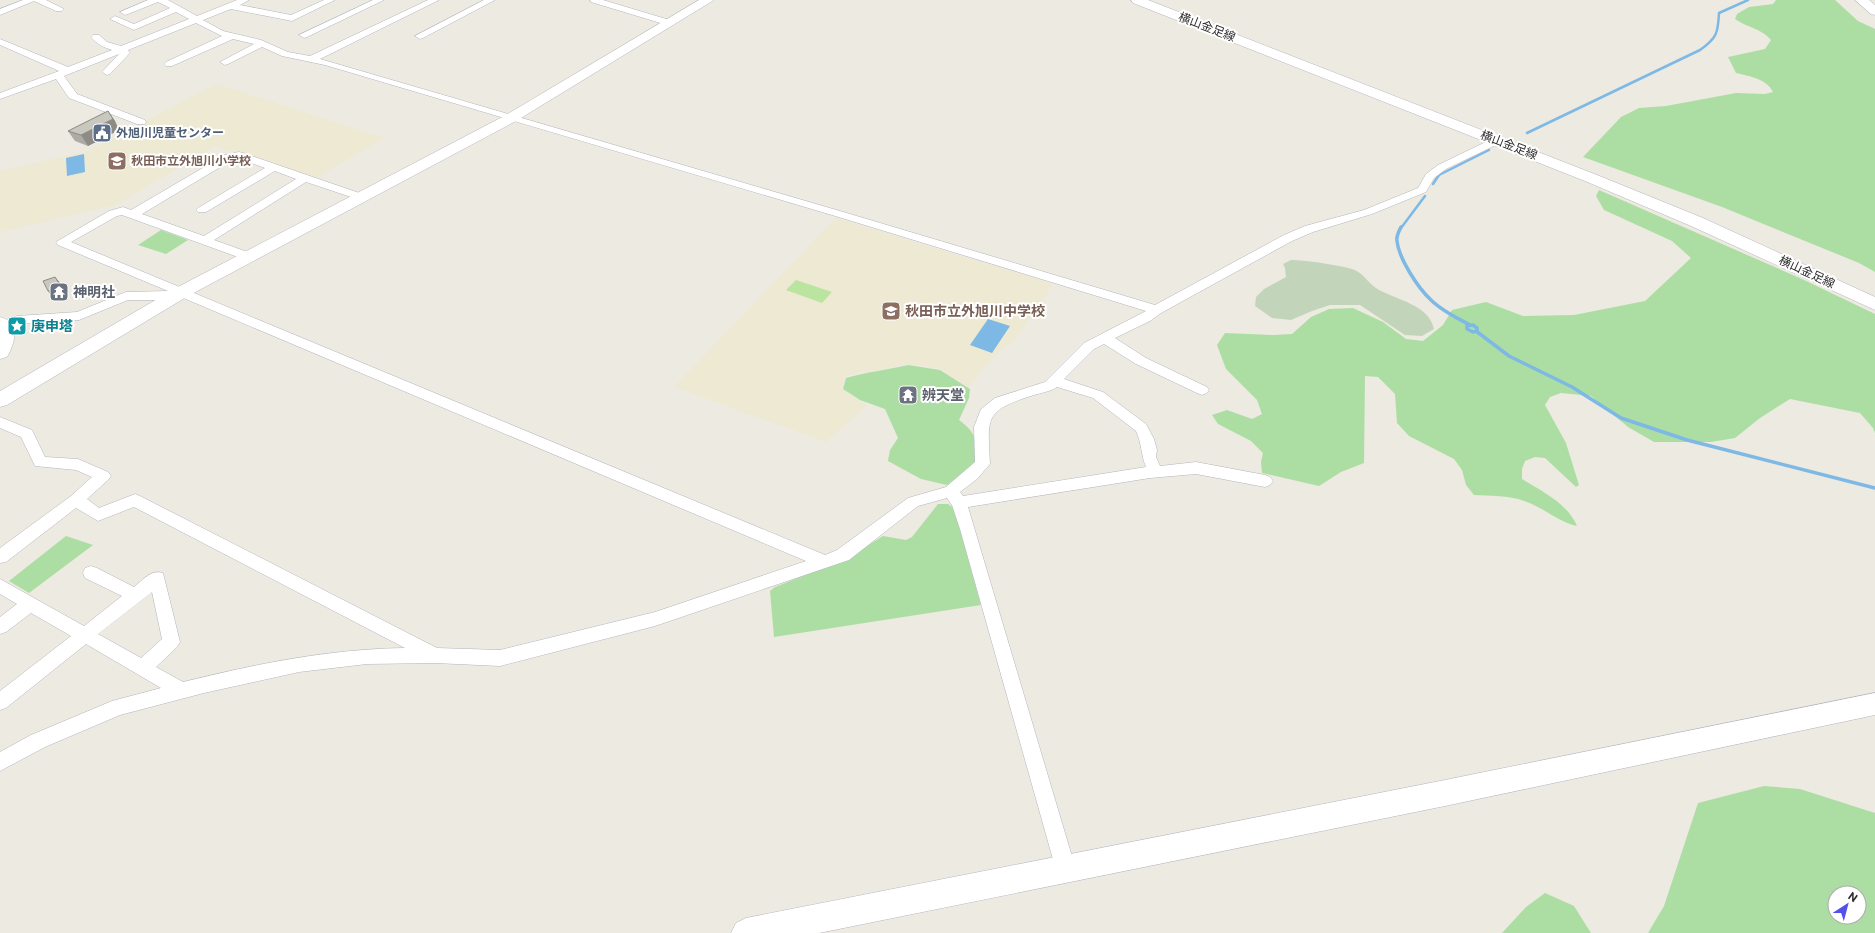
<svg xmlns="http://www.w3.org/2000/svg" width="1875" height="933" viewBox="0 0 1875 933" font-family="Commissioner,'Noto Sans JP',sans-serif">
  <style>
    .education { fill: #ede9d2 }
    .green { fill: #acdea3; fill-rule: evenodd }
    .cemetery { fill: #c2d5ba }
    .pitch { fill: #bbe4a0 }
    .water { fill: #7eb8e5 }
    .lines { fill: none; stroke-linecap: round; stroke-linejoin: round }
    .stream-far1 { stroke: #7eb8e5; stroke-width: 2.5 }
    .stream { stroke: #7eb8e5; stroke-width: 3.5 }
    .street-casing { stroke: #b4b4bf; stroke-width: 1 }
    .secondary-casing { stroke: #b4b4bf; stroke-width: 1 }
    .street { fill: #fff; fill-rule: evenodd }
    .secondary { fill: #fff; fill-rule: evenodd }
    .wall { fill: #adaca4 }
    .shaded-wall { fill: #8d8c86 }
    .building { fill: #c9c8bf; stroke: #8d8c86 }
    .labels { text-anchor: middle; stroke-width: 4; stroke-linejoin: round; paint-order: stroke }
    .far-street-label { font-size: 12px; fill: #2d2d2d; stroke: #fff }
    .far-service-label { font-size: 12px; font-weight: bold; fill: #4e5e75; stroke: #fff; text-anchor: start }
    .far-education-label { font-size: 12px; font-weight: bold; fill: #785e54; stroke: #fff; text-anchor: start }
    .worship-label { font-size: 14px; font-weight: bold; fill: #5b616d; stroke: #fff; text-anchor: start }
    .education-label { font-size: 14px; font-weight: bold; fill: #785e54; stroke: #fff; text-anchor: start }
    .culture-label { font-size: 14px; font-weight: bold; fill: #0d838f; stroke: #fff; text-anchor: start }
  </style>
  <rect width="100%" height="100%" fill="#edeae1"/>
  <g class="education">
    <polygon points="216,84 384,138 312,180 216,146 115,205 0,232 0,171 88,151"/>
    <polygon points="836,218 1053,284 1016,339 997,353 968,387 942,369 907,364 875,371 860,372 845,377 841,388 867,406 826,442 674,387"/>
  </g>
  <g class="green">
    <path d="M 1776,0 L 1835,0 L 1858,21 L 1875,29 L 1875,272 L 1859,263 L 1722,207 L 1583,157 L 1621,117 L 1639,108 L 1666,106 L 1736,93 L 1765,94 L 1773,92 C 1767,79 1749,76 1736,73 L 1728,57 L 1765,49 L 1771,40 C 1761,28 1748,28 1735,19 L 1737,14 L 1749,7 L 1773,4 Z"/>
    <path d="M 1599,190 L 1802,279 L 1875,314 L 1875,433 L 1873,428 L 1860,413 L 1790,399 L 1760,418 L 1735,438 L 1711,442 L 1654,442 L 1628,427 L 1591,396 L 1561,393 L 1550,397 L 1545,405 L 1566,443 L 1579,485 L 1576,487 L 1545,458 L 1535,457 L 1525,461 L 1522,469 L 1522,479 C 1542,491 1568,504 1577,526 C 1558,522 1543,507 1524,501 C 1509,495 1490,496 1474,495 L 1466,485 L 1462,470 L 1454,459 L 1409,436 L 1397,423 L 1395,394 L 1378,377 L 1365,376 L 1364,463 L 1341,472 L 1319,486 L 1262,473 L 1261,462 L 1263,453 L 1251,441 L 1218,424 L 1212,415 L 1227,410 L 1252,419 L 1262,414 L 1257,400 L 1226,369 L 1217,345 L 1225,333 L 1273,335 L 1292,334 L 1311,317 L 1329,309 L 1353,308 L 1383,322 L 1406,339 L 1423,341 L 1443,325 L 1452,310 L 1486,302 L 1523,316 L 1574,315 L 1645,301 L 1691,258 L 1672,241 L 1604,210 L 1596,196 Z"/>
    <polygon points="161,230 188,240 166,254 138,245"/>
    <path d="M 908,365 L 940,370 L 970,389 L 969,398 L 959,420 C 978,434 976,441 976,463 L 947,485 L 921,479 L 888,461 L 890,450 L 898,438 L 885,409 L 860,400 L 843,389 L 846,378 C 866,372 887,370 908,365 Z"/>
    <polygon points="938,504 948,504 954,508 981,605 774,637 770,591 775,587 844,560 883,536 906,540 912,537"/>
    <polygon points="66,536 93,545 29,593 9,581"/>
    <path d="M 1764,786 L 1800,789 L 1875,813 L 1875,933 L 1648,933 L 1664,906 L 1698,803 ZM 1835,893 L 1859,893 L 1859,917 L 1835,917 Z"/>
    <polygon points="1545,893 1574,906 1591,933 1502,933 1526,907"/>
  </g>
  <path class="cemetery" d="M 1291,260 C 1304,260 1339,265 1352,269 C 1363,272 1367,282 1376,288 C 1395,300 1429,304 1434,329 L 1422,336 L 1405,335 L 1360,305 L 1330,305 L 1312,311 L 1291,320 L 1272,318 L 1255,306 L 1256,297 L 1264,289 L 1286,277 L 1285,268 L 1283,264 Z"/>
  <polygon class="pitch" points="796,280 832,292 822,303 786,290"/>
  <g class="water">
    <polygon points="84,154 85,172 67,176 66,158"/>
    <polygon points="988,319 1010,326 992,353 970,345"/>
  </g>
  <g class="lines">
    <g class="stream-far1">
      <path d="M 1527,133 L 1700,50 C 1717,38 1718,33 1719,13 L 1748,0"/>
      <polyline points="1433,184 1439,175 1489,150"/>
      <polyline points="1401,228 1425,196"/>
    </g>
    <g class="stream">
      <path d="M 1401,227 C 1399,231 1396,236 1397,241 C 1399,259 1418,288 1431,300 C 1442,311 1457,318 1470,325"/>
      <polygon points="1473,325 1477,328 1477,331 1473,332 1467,329 1467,326"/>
      <polyline points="1476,331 1509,356 1572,387 1621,418 1687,440 1875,488"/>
    </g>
    <defs>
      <g id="street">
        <polygon points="23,0 46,0 64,9 62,11 56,11 34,1 0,15 0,9"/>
        <path d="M 148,0 L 168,0 L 197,16 L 237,0 L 249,0 L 240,5 L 291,15 L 324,0 L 335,0 L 292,21 L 231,9 L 203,20 L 223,31 L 261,40 L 288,52 L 310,56 L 428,0 L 439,0 L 320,59 L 840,211 L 1155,305 L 1284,235 L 1305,226 L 1364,210 L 1418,188 L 1426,174 L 1438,165 L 1494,138 L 1498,137 L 1503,140 L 1502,142 L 1446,169 L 1434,178 L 1426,192 L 1372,214 L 1313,232 L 1292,241 L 1161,313 L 1150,321 L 1115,338 L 1146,358 L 1207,387 L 1209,390 L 1207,393 L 1202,395 L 1197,393 L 1136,364 L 1104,344 L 1094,349 L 1064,379 L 1103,392 L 1146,424 L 1154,439 L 1157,450 L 1156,457 L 1160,466 L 1196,462 L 1265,475 L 1270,477 L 1273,481 L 1270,485 L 1265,487 L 1196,474 L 1150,478 L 968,507 L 1076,870 L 1073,877 L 1066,880 L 1059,877 L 1056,870 L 960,529 L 952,505 L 947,498 L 918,506 L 849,560 L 655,626 L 500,666 L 435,663 L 367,664 L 299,672 L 204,693 L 120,715 L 45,747 L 0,771 L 0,752 L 31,735 L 112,701 L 161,688 L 86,644 L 6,708 L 0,710 L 0,691 L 71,636 L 31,613 L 6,632 L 0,634 L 0,617 L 17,604 L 0,594 L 0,579 L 84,626 L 122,596 L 85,578 L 83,573 L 85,568 L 91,566 L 97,568 L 134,587 C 143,580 151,569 163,573 L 180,642 L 177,647 L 156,667 L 183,682 C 256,664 329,649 405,648 L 134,507 L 98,521 L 76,508 L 6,562 L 0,563 L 0,548 L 71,496 L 92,477 L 76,470 L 35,466 L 21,437 L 0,428 L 0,417 L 32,430 L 45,457 L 78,459 L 108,472 L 111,476 L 108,480 L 87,499 L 99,508 L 135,494 L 140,496 L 437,648 L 500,650 L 655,612 L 806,561 L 181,297 L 180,300 L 128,300 L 79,320 L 19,324 L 8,329 L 0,329 L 0,322 L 17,316 L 77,312 L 126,292 L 168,291 L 58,245 L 56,242 L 109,211 L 123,207 L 131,210 L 225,155 L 239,152 L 243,153 L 365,195 L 367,197 L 361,200 L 357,199 L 306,182 L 214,240 L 253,254 L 255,257 L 253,260 L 249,261 L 122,215 L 117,216 L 71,242 L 825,555 L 837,550 L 908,498 L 946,487 L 975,462 L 974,427 L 981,409 L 995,398 L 1045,382 L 1084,343 L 1146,311 L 832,215 L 325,65 L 282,56 L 262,47 L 228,64 L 225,65 L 220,62 L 254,44 L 233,39 L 172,66 L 166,66 L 164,64 L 166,62 L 222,36 L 196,23 L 128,50 L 130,53 L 128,55 L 110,74 L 107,75 L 102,72 L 119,54 L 64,76 L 77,94 L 145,120 L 146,122 L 145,124 L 137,124 L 69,98 L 56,79 L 0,99 L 0,93 L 59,71 L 0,45 L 0,39 L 68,67 L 112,50 C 103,47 97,44 91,37 L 93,35 L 99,35 L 107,42 L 121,46 L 189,19 L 176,12 L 134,30 L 110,19 L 115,16 L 134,24 L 170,8 L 158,2 L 128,14 L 125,15 L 120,12 ZM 238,158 L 265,168 L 198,208 L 196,210 L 198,212 L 206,212 L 275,171 L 296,179 L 204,236 L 142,214 L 232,160 ZM 1057,387 L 1093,398 L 1136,431 C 1142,444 1141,455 1146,467 L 963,496 L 960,492 L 977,479 L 990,464 C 988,419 983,411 1031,396 C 1039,393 1050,392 1057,387 ZM 152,592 L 162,639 L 141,658 L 98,634 Z"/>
        <polygon points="373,0 384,0 307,37 304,38 299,35"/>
        <polygon points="484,0 495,0 423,38 420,39 415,36"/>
        <polygon points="590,0 603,0 673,21 675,23 673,25 667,25 591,2"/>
      </g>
      <g id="secondary">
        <polygon points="699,0 714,0 516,121 188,296 7,405 0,407 0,391 176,288 506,115"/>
        <polygon points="1131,0 1148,0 1597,175 1703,218 1875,297 1875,310 1691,226 1585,181 1133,3"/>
        <polygon points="1855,0 1869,0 1875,5 1875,15 1871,14"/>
        <path d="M 0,317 C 21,323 15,343 7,357 L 0,359 Z"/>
        <polygon points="1875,693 1875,715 1445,806 819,933 731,933 736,923 746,918 1445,780"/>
      </g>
    </defs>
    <use href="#street" class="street-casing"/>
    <use href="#secondary" class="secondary-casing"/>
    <use href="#street" class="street"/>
    <use href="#secondary" class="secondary"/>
  </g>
  <polygon class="wall" points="108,111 115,121 119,130 88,146 75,141 68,131"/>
  <g class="shaded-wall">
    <polygon points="108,111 115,121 119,130 88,146 81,135"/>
    <polygon points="55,277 61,284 66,294 53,299 48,291"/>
  </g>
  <g class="building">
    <polygon points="108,111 113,119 81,135 68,131"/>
    <polygon points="55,277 61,287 48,291 43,281"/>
  </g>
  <defs>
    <symbol id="civic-square" viewBox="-11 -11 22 22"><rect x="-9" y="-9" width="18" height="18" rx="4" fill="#5c6f8a" stroke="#fff"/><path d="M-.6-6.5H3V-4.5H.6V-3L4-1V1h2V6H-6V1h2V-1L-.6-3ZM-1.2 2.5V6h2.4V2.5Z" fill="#fff"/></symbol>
    <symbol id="school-square" viewBox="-11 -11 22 22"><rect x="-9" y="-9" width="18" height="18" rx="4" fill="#8d6e63" stroke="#fff"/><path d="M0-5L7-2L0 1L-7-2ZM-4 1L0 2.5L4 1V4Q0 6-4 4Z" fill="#fff"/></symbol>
    <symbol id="temple-square" viewBox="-11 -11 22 22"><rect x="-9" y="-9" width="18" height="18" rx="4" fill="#6b7280" stroke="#fff"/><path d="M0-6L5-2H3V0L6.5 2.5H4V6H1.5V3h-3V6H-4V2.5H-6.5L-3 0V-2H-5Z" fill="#fff"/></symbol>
    <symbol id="sight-square" viewBox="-11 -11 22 22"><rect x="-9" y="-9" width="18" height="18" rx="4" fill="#0f9aa8" stroke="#fff"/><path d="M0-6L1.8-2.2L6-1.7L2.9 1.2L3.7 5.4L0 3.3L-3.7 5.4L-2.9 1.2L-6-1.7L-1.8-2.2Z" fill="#fff"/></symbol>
  </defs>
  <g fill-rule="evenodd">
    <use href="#civic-square" x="91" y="122" width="22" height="22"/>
    <use href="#school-square" x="106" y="150" width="22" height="22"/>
    <use href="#temple-square" x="48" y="281" width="22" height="22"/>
    <use href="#school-square" x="880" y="300" width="22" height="22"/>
    <use href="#sight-square" x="6" y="315" width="22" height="22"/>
    <use href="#temple-square" x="897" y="384" width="22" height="22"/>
  </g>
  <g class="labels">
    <g class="far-street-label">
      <text transform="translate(1207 27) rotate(21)" y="4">横山金足線</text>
      <text transform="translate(1509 145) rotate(21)" y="4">横山金足線</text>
      <text transform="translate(1807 272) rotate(25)" y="4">横山金足線</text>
    </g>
    <g class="far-service-label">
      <text x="116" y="137">外旭川児童センター</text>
    </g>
    <g class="far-education-label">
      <text x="131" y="165">秋田市立外旭川小学校</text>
    </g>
    <g class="worship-label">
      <text x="73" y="297">神明社</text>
      <text x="922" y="400">辨天堂</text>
    </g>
    <g class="education-label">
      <text x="905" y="316">秋田市立外旭川中学校</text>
    </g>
    <g class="culture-label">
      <text x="31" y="331">庚申塔</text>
    </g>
  </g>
  <g transform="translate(1847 905) rotate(36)"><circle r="19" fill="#ffffff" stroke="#ababab"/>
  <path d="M0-3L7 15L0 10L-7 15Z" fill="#5052eb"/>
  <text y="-6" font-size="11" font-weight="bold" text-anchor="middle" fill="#2d2d2d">N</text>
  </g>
</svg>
